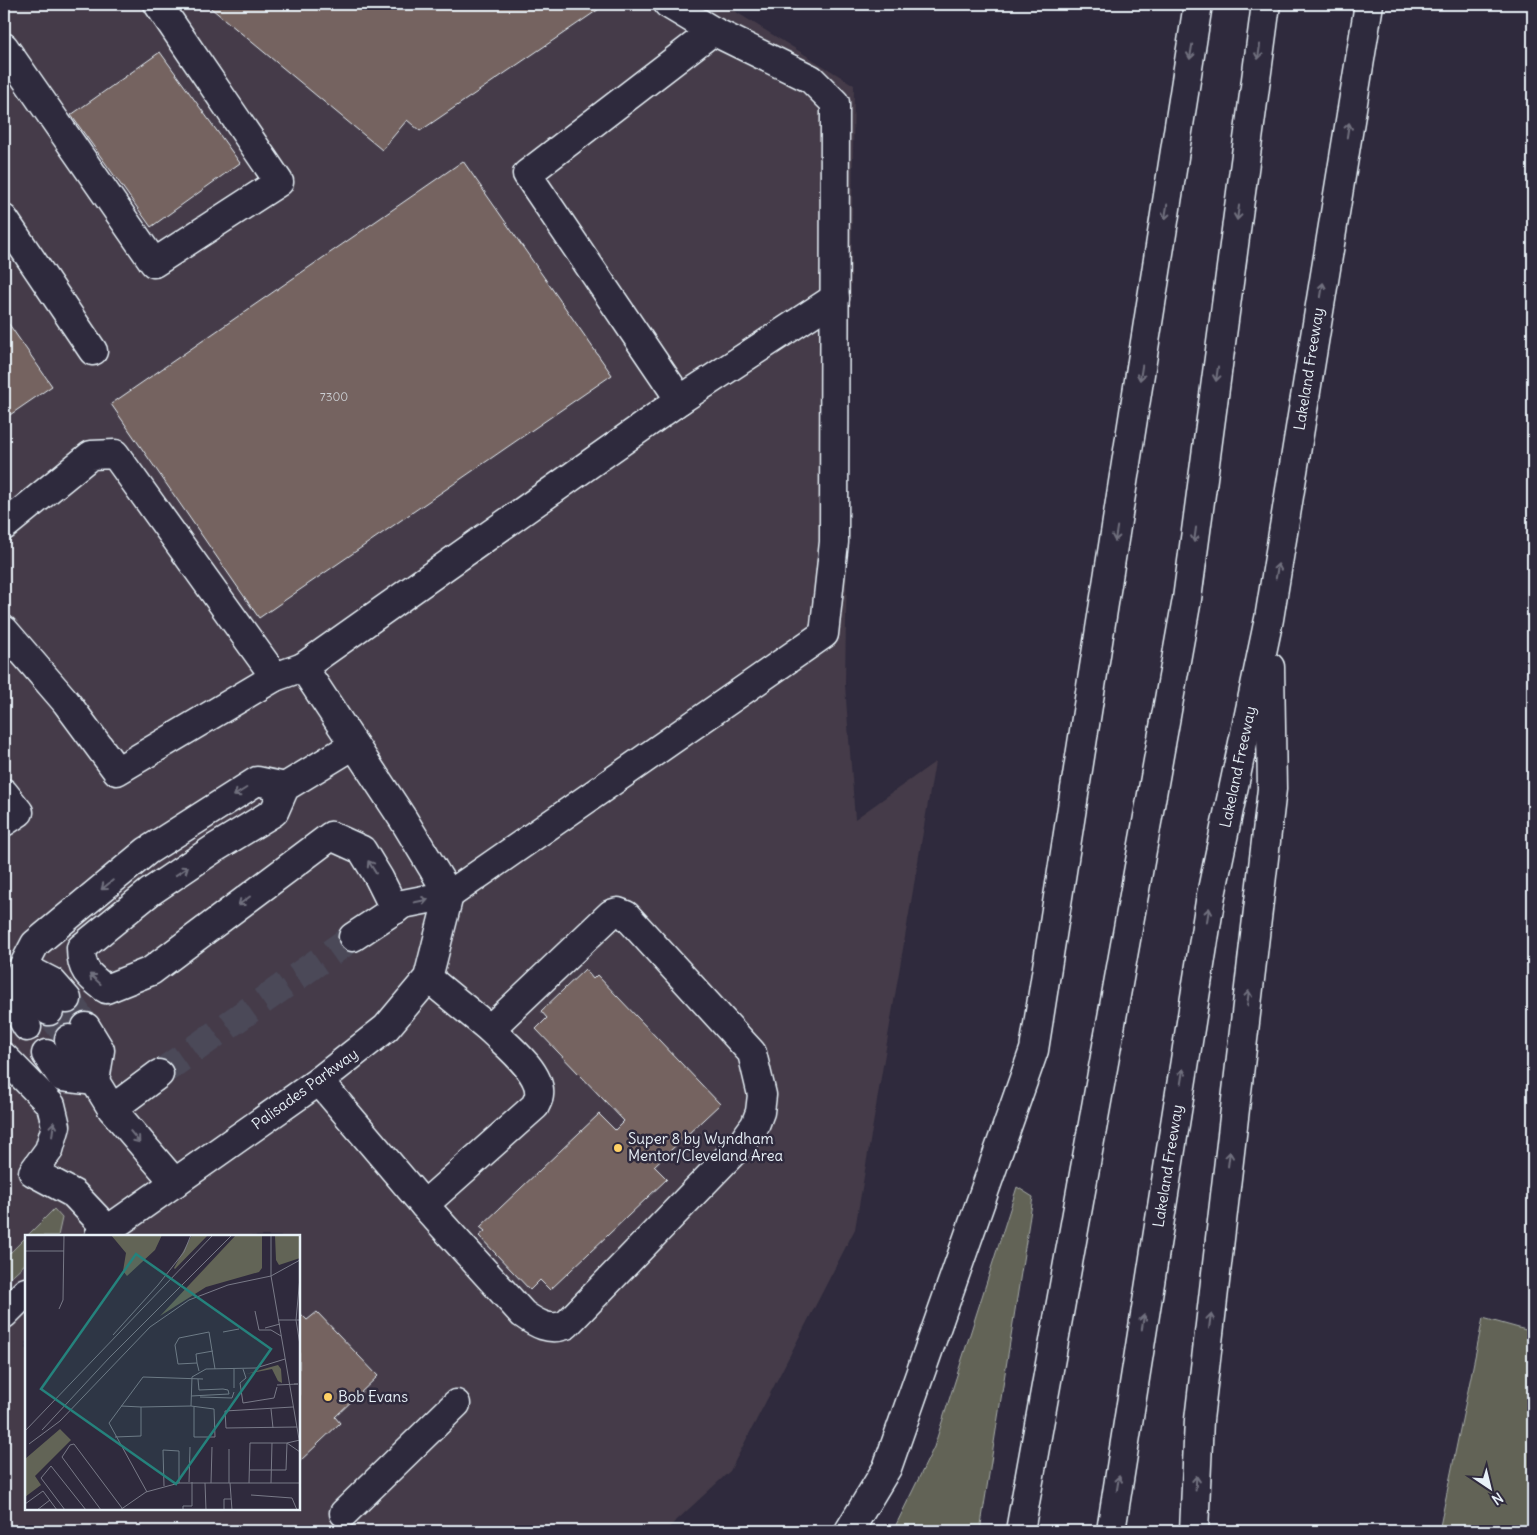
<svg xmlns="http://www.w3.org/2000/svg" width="1537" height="1535" viewBox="0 0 1537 1535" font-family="Delius,sans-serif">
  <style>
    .built { fill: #443b48; fill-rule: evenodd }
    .green { fill: #626456; stroke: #a5aaa7 }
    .building { fill: #746461; stroke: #e8f1f8 }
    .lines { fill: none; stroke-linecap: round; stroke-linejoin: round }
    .minor-tunnel { stroke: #4b4859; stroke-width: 28; stroke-dasharray: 28 14; stroke-linecap: butt }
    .minor-casing { stroke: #e8f1f8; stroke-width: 31 }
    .highway-casing { stroke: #e8f1f8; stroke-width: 31 }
    .minor { stroke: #2f2a3d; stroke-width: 28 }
    .highway { stroke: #2f2a3d; stroke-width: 28 }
    .oneway { stroke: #70707e }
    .poi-dot { fill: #ffd166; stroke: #2f2a3d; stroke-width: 2 }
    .labels { text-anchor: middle; stroke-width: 5; stroke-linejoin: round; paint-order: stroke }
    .number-label { font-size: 12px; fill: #cbced2 }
    .street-label { font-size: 15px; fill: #e8f1f8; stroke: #2f2a3d }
    .poi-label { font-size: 15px; fill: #e8f1f8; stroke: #2f2a3d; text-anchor: start }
    .inset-road { fill: none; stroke: #797a88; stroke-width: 1 }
    .view { fill: #25827c; fill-opacity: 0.15; stroke: #25827c; stroke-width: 2.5 }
    .inset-edge { fill: none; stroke: #e8f1f8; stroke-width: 2.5 }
  </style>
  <rect width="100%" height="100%" fill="#2f2a3d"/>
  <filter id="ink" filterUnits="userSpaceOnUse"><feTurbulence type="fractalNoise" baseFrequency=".02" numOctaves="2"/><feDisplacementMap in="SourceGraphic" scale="10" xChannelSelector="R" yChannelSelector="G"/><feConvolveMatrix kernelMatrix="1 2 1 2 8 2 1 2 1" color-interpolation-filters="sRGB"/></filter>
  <g filter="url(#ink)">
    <path class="built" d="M 4,4 L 723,4 L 854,85 L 845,685 L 855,819 L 935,762 L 855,1229 L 730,1471 L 665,1531 L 4,1531 ZM 26,1236 L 299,1236 L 299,1509 L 26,1509 Z"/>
    <g class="green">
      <polygon points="1017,1187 1033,1197 980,1531 893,1531 934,1447"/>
      <polygon points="54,1209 62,1218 58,1236 26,1236 26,1263 4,1283 4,1259"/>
      <polygon points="1483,1318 1533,1332 1533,1531 1439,1531"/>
    </g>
    <g class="building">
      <polygon points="206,4 604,4 605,5 420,131 407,120 382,150"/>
      <polygon points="160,52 240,163 151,227 71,115"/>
      <polygon points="463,161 612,375 259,618 111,404"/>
      <polygon points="4,317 52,386 4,419"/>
      <polygon points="585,969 593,979 597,975 720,1104 654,1166 667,1179 550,1290 540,1280 530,1290 479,1236 485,1231 480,1227 599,1114 615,1130 624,1121 536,1029 547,1018 541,1011"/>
      <polygon points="299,1312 307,1320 317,1312 378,1376 335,1417 340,1423 299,1462"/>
    </g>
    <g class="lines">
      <g class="minor-tunnel">
        <polyline points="67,999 86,1027"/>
        <polyline points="49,1011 69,1039"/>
        <polyline points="159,1074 353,937"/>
      </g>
      <defs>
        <g id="minor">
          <polyline points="4,47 154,263 279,182 158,4"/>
          <polyline points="4,219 93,351"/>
          <polyline points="680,400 835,298"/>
          <polyline points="4,526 91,455 115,454 275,677"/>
          <polyline points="4,630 66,702 117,771 275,677 303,667 403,819 449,895"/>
          <polyline points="303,667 680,400 527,174 713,31"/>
          <path d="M 354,745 L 285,787 L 274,812 L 215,848 L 150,892 L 81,948 C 81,971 89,976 106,989 L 151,971 L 331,836 L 362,850 L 379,878 L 395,910"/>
          <polyline points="4,793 19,812 4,822"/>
          <polyline points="353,937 403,904 449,895 824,634 834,542 835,103 811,79 713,31 668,4"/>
          <polyline points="49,1011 29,980 23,967 35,944 147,851 257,781 285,787"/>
          <polyline points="27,1027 10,998 23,967 52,982 67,999"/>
          <polyline points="69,1039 112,1109 175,1183"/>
          <polyline points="46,1054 62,1077 95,1081 100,1050 86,1027"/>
          <polyline points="4,1057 51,1105 56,1126 49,1150 33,1172 74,1194 108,1230"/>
          <path d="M 319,1081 L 424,1205 L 523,1314 C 537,1324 549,1331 566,1325 L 742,1143 L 755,1125 L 760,1112 L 762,1095 L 752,1053 L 626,915 L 618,912 L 611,914 L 490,1029 L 428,978"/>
          <polyline points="112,1109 159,1074"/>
          <path d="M 424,1205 L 535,1106 C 536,1103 539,1099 539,1095 C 542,1072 505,1044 490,1029"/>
          <polyline points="99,1236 319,1081 386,1028 428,978 449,895"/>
          <polyline points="4,1314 26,1292"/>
          <polyline points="344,1513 456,1404"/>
        </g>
        <g id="highway">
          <polyline points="849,1531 887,1468 1034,1050 1198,4"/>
          <polyline points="1020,1531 1187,599 1266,4"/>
          <polyline points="1111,1531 1211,895 1269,619 1369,4"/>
          <polyline points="1194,1531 1199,1420 1272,789 1270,667"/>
        </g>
      </defs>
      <use href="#minor" class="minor-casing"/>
      <use href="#highway" class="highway-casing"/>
      <use href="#minor" class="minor"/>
      <use href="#highway" class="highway"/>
    </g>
    <defs><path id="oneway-shaft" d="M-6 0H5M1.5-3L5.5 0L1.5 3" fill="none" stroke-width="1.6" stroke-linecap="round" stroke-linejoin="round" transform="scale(1.25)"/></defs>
    <g class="oneway">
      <use href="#oneway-shaft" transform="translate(1191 52) rotate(99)"/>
      <use href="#oneway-shaft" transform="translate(1259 52) rotate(98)"/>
      <use href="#oneway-shaft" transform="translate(1348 130) rotate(-81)"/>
      <use href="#oneway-shaft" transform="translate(1166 212) rotate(99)"/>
      <use href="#oneway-shaft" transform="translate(1238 213) rotate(98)"/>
      <use href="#oneway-shaft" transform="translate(1322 290) rotate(-81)"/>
      <use href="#oneway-shaft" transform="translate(1141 373) rotate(99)"/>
      <use href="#oneway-shaft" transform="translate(1217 374) rotate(98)"/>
      <use href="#oneway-shaft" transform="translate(1116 534) rotate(99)"/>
      <use href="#oneway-shaft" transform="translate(1195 535) rotate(98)"/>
      <use href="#oneway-shaft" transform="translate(1277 571) rotate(-81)"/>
      <use href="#oneway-shaft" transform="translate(240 792) rotate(148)"/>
      <use href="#oneway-shaft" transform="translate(372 867) rotate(-122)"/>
      <use href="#oneway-shaft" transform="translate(182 871) rotate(-34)"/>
      <use href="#oneway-shaft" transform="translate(107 885) rotate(141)"/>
      <use href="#oneway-shaft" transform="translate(244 901) rotate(143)"/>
      <use href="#oneway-shaft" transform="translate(421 901) rotate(-11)"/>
      <use href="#oneway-shaft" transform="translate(1208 915) rotate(-81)"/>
      <use href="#oneway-shaft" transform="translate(95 979) rotate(-138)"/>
      <use href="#oneway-shaft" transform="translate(1248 998) rotate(-83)"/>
      <use href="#oneway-shaft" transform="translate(1182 1076) rotate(-81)"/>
      <use href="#oneway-shaft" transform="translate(53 1129) rotate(-83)"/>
      <use href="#oneway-shaft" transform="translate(135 1137) rotate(51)"/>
      <use href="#oneway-shaft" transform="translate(1229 1159) rotate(-83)"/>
      <use href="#oneway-shaft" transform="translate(1210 1321) rotate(-83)"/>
      <use href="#oneway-shaft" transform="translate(1143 1322) rotate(-81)"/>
      <use href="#oneway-shaft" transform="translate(1118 1483) rotate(-81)"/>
      <use href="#oneway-shaft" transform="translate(1196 1483) rotate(-87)"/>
    </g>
  </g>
  <g class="poi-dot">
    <circle cx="618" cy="1148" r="5"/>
    <circle cx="328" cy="1397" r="5"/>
  </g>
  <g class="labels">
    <g class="number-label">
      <text x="334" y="401">7300</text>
    </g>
    <g class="street-label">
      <text transform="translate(1309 369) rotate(-81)" y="5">Lakeland Freeway</text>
      <text transform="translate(1238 767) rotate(-78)" y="5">Lakeland Freeway</text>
      <text transform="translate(305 1089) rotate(-36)" y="5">Palisades Parkway</text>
      <text transform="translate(1168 1166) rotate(-81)" y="5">Lakeland Freeway</text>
    </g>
    <g class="poi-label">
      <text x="628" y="1144">Super 8 by Wyndham<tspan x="628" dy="17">Mentor/Cleveland Area</tspan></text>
      <text x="338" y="1402">Bob Evans</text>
    </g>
  </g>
  <g transform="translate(25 1235)">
    <rect width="275" height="275" fill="#2f2a3d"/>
    <path d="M 86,0 L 137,0 L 130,15 L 102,41 L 98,36 L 101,18 ZM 167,0 L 183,0 L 150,34 L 149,33 ZM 211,0 L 237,0 L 237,33 L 234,37 L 181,52 L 135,81 ZM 250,0 L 275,0 L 275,23 L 254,30 L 251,25 ZM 253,130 L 256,134 L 257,148 L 253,146 L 247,134 L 221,139 ZM 35,194 L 46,205 L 10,241 L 16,250 L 0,262 L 0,224 Z" fill="#626456"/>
    <path class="inset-road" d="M 246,0 L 246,41 L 275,210M 0,16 L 39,16M 275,42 L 271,85 L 275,110M 34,74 L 38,65 L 39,0M 230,76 L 234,95 L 246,95 L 256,101M 254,85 L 275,85M 240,93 L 255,89M 198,97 L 214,94M 88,100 L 133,50 L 159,17 L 166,0M 172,128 L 171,119 L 188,116M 209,134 L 209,153M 218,134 L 221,143 L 215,148 L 218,168 L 249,163 L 252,152M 174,136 L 172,128 L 153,129 L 150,110 L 154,103 L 184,97 L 190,134M 167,142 L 166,171 L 189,174 L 190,202 L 169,202 L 169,172M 167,142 L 181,134 L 231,133 L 260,124M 252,150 L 273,149 L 269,149M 166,161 L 204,159 L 203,155 L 198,154 L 174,155 L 173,144M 175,162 L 207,163 L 209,157M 96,171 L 116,172M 268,172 L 200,176 L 201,193 L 272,192M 246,174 L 248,193M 17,195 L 84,123 L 207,0M 0,196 L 188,0M 90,202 L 116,201 L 116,172 L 166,171M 275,205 L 262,208 L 275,217M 4,209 L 35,186 L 125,92 L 164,65 L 203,50 L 246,41 L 275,25M 164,247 L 165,212M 180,248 L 181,275M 186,248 L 187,212M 204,248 L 204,214M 205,248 L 207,275M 224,248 L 225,208 L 262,208 L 261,235 L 225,235M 246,248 L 247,208M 139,251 L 138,215 L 154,216 L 154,248M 122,257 L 84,188 L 118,142 L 178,144M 226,260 L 267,263 L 272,275M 0,269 L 18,256 L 32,275M 12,275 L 25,265M 40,275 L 16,243 L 26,231 L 61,275M 76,275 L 37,222 L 45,210 L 49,209 L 97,273M 95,275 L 121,257 L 154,248 L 275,248M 158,275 L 158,271 L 167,271 L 167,247M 199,275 L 199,264 L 206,264"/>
    <path class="view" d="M 111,19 L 246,114 L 151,249 L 16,154 Z"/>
    <rect width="275" height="275" class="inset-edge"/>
  </g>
  <rect width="1537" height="1535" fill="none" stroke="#2f2a3d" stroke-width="20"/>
  <rect x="10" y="10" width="1517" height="1515" fill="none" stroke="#e8f1f8" stroke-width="2" filter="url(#ink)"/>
  <g transform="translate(1490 1488) rotate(145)" stroke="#2f2a3d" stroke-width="4" paint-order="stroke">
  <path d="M0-4L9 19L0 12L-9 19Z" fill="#e8f1f8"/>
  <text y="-8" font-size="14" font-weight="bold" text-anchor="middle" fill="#e8f1f8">N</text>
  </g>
</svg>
